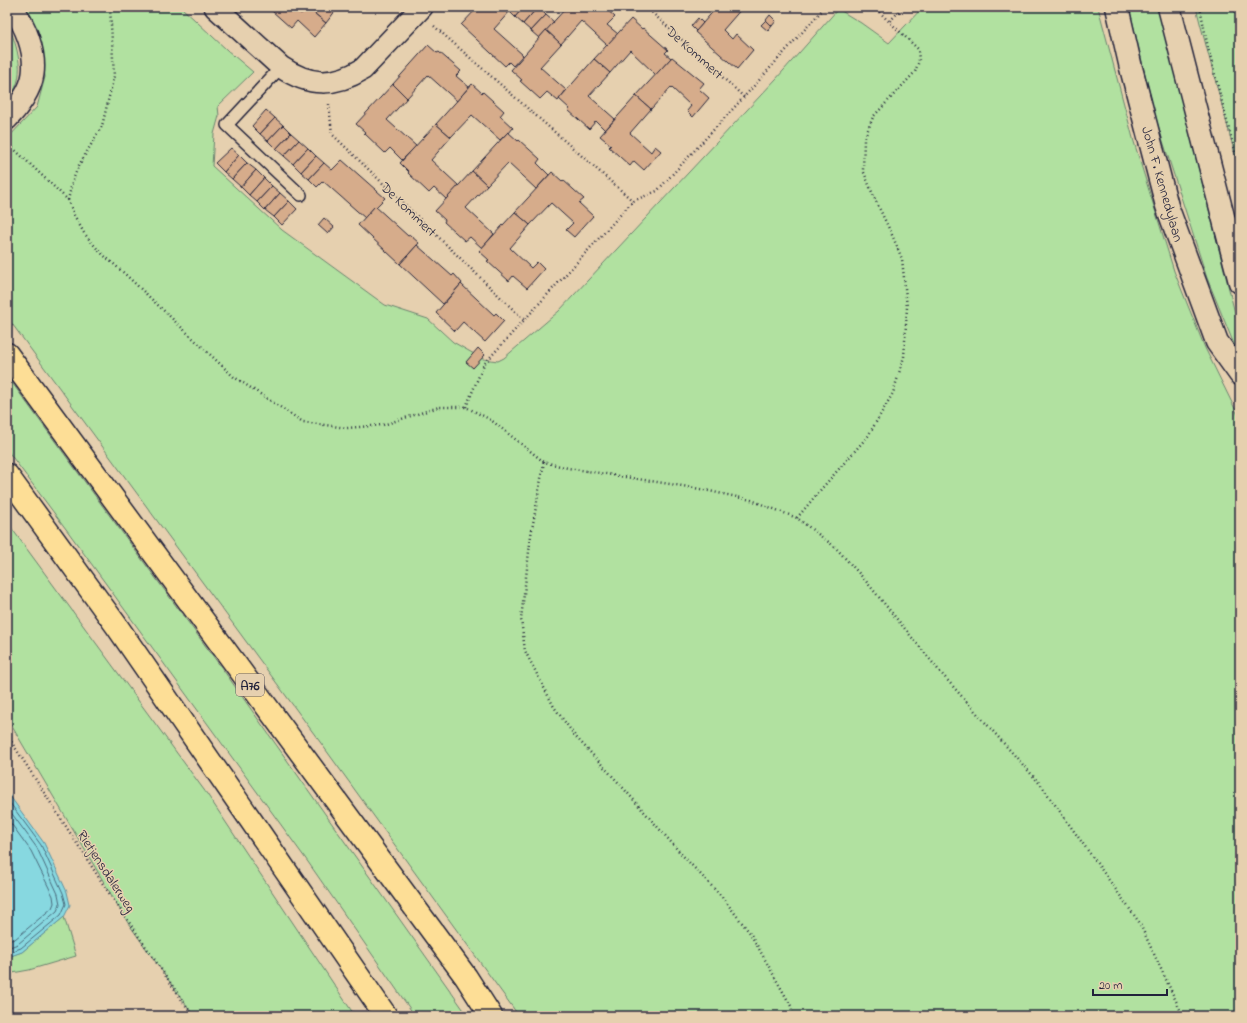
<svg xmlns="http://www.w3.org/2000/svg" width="1247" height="1023" viewBox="0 0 1247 1023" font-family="'Indie Flower',sans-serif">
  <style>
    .green { fill: #b1e1a0; stroke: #6a826e }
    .water { fill: #87d8e0; stroke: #5f8f9e }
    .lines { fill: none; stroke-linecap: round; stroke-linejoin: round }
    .shore { stroke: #4a6b7d; stroke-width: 1 }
    .building { fill: #d6ac8b; stroke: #22223b }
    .lane-casing { stroke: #22223b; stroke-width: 14 }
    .street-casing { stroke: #22223b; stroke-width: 24 }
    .secondary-casing { stroke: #22223b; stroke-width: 25 }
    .highway-casing { stroke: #22223b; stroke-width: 25 }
    .path { stroke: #22223b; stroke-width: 2.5; stroke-dasharray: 1 3; stroke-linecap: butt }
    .lane { stroke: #e6d0af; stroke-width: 11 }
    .street { stroke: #e6d0af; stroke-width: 21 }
    .secondary { stroke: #e6d0af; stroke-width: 22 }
    .highway { stroke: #fdde96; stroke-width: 22 }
    .labels { text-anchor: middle; stroke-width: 3; stroke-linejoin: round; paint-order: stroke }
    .shield { fill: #e6d0af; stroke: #5d565e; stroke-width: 1 }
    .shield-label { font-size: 13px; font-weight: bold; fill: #22223b }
    .street-label { font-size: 14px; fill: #22223b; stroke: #e6d0af }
  </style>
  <rect width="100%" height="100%" fill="#e6d0af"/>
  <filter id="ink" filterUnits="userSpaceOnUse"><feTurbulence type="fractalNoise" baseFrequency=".025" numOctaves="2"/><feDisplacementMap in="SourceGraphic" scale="8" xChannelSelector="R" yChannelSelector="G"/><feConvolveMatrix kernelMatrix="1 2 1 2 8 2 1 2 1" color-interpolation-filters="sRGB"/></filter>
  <g filter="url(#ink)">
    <g class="green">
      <polygon points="24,7 181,7 227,50 253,72 218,106 219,116 214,134 212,166 282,230 385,305 428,319 453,342 483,359 498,361 504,358 559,311 776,79 838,9 861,23 889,43 923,7 1098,7 1134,142 1174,271 1205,348 1240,419 1240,1016 519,1016 323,746 7,317 7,139 37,107 45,77 41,45 29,14"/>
      <polygon points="1129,7 1158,7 1240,333 1240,359 1207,278 1155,116"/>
      <polygon points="1196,7 1240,7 1240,173 1200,23"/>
      <path d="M 7,23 C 18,46 28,79 7,100 Z"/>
      <polygon points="7,376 224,671 468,1016 415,1016 308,862 69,533 7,450"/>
      <polygon points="7,522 207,794 355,1016 194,1016 128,923 7,718"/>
      <polygon points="64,917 76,956 29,970 7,974 7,957 22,952"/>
    </g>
    <polygon class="water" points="7,792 44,843 67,892 70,905 64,917 22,952 8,957"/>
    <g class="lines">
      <g class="shore">
        <polyline points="7,799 41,845 63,893 66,904 61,915 21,948 7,953"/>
        <polyline points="7,807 37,848 58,894 60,904 57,911 18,944 7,948"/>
        <polyline points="7,818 31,851 53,896 54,903 52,908 15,939 7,941"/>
      </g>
    </g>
    <g class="building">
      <polygon points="276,7 293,7 301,14 307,7 326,23 314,37 297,21 291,28 272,11"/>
      <polygon points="293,7 332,7 336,10 326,23 307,7 301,14"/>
      <polygon points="478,7 505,7 510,11 494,29 523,55 513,66 509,62 505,66 461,25"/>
      <polygon points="508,7 524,7 515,17 507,9"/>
      <polygon points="524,7 538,7 523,24 515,17"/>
      <polygon points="538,7 546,15 531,31 523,24"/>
      <polygon points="567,7 604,7 615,17 607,25 618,34 607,45 581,21 561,44 546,30"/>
      <polygon points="717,7 743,7 723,30 732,39 736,34 753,50 737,69 695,32"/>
      <polygon points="546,15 554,22 539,38 531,31"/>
      <polygon points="770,15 776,21 772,26 766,20"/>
      <polygon points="698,18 703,23 696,31 691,26"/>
      <polygon points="631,19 642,29 643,28 668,50 665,53 671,58 656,75 630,50 610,73 594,59"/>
      <polygon points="766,20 772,26 768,31 761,25"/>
      <polygon points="546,30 561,44 540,67 566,90 558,101 547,92 540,99 520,81 522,80 511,70"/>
      <polygon points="428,45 437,53 439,52 461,71 456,76 469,87 457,101 428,75 407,98 393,84"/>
      <polygon points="672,57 704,83 699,89 709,98 693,117 687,111 691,106 671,87 651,109 636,96"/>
      <polygon points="594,59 610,73 589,96 615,119 605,130 596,121 589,129 568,110 570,109 559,99"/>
      <polygon points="393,84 407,98 387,120 416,146 402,160 390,148 385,153 364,133 365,132 356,124"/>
      <polygon points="472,84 482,93 483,92 504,111 500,116 513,128 509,133 508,132 500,140 472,115 451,137 436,124"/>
      <polygon points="636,96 651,109 630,133 651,152 655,146 661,151 644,170 634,161 630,166 609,147 611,145 600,136"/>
      <polygon points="266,110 275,118 260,134 252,126"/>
      <polygon points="275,118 283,125 268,141 260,134"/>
      <polygon points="436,124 451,137 431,160 459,186 446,199 434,188 429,193 408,173 409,172 400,163"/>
      <polygon points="283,125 291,133 276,149 268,141"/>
      <polygon points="508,132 518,141 519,140 540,159 537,163 549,175 536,189 508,163 487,185 472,171"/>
      <polygon points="291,133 299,140 284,156 276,149"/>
      <polygon points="299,140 308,148 293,164 284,156"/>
      <polygon points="231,148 239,155 224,172 215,163"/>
      <polygon points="308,148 316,156 301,172 293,164"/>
      <polygon points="239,155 247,163 232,179 224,172"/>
      <polygon points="316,156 324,163 309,179 301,172"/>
      <polygon points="342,160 385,198 376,207 375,206 365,218 323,181 317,187 309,179 324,163 332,170"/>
      <polygon points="247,163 256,170 241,187 232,179"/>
      <polygon points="256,170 264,178 249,195 241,187"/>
      <polygon points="472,171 487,185 466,208 494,234 482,248 470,237 465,241 444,222 445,220 435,211"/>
      <polygon points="552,172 562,181 563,180 584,199 579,203 593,216 574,237 566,230 573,223 551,203 530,225 515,212"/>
      <polygon points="264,178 272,186 257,202 249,195"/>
      <polygon points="272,186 280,193 265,210 257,202"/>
      <polygon points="280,193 289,201 274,217 265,210"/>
      <polygon points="289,201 297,209 282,225 274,217"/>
      <polygon points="375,206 408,236 410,235 419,243 400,264 358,225"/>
      <polygon points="515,212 530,225 510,248 531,268 537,262 544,269 527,288 513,276 509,281 487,261 489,260 479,251"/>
      <polygon points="324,218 334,227 328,234 318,225"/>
      <polygon points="417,245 452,276 454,274 462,283 443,304 400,264"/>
      <polygon points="461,284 494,315 496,313 504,321 485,342 463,322 455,331 436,313"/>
      <polygon points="478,348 485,355 473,368 466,362"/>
    </g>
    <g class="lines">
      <defs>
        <polyline id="lane" points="281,67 227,125 301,195"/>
        <g id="street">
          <path d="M 215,7 L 281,67 C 309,86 334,87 363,69 L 422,7"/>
          <path d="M 7,119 C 18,108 31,90 33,74 C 36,51 25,25 12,7"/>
        </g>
        <g id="secondary">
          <polyline points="1117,7 1131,68 1167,206 1217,342 1240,374"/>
          <polyline points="1169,7 1240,282"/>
        </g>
        <g id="highway">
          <polyline points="7,354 466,977 491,1016"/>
          <polyline points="7,475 116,625 386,1016"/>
        </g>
      </defs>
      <use href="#lane" class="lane-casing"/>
      <use href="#street" class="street-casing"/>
      <use href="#secondary" class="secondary-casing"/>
      <use href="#highway" class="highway-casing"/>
      <g class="path">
        <polyline points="646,7 744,97"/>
        <polyline points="1200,7 1208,48 1240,171"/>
        <polyline points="890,21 903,7"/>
        <polyline points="434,26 633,201"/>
        <polyline points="329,104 332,134 524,320"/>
        <polyline points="7,142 13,148 68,200 74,215 84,233 99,251 125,274 234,377 303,422 347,428 383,425 439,407 466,407 491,420 544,462 568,468 695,488 751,500 797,518 835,547 865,580 941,673 1041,785 1139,922 1183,1016"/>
        <polyline points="68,200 72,183 78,167 102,126 114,76 110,7"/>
        <polyline points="466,407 484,364 633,201 657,191 744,97 825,7"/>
        <polyline points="544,462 531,535 521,619 525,651 554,707 575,736 617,781 685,858 722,897 750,933 791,1006 793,1016"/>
        <polyline points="797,518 823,487 868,436 893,393 904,357 907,307 902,259 893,237 874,197 863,170 864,140 873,117 915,72 919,61 918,49 874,7"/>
        <polyline points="7,735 105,887 193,1016"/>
      </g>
      <use href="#lane" class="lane"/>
      <use href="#street" class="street"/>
      <use href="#secondary" class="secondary"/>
      <use href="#highway" class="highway"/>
    </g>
  </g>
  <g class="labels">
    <rect class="shield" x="236" y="674" width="28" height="22" rx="3"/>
    <g class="shield-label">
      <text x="250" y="690">A76</text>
    </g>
    <g class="street-label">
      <text transform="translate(695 52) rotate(42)" y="5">De Kommert</text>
      <text transform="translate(1163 184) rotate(74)" y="5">John F. Kennedylaan</text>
      <text transform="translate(409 209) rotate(44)" y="5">De Kommert</text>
      <text transform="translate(107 871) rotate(57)" y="5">Rietjensdalerweg</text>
    </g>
  </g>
  <rect width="1247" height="1023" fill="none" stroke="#e6d0af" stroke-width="24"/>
  <rect x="12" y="12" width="1223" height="999" fill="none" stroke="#22223b" stroke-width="1.5" filter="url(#ink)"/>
  <path d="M1093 989v6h74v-6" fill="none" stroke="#22223b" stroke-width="2"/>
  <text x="1099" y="989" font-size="12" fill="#22223b" stroke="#e6d0af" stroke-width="3" paint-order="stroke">20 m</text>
</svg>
